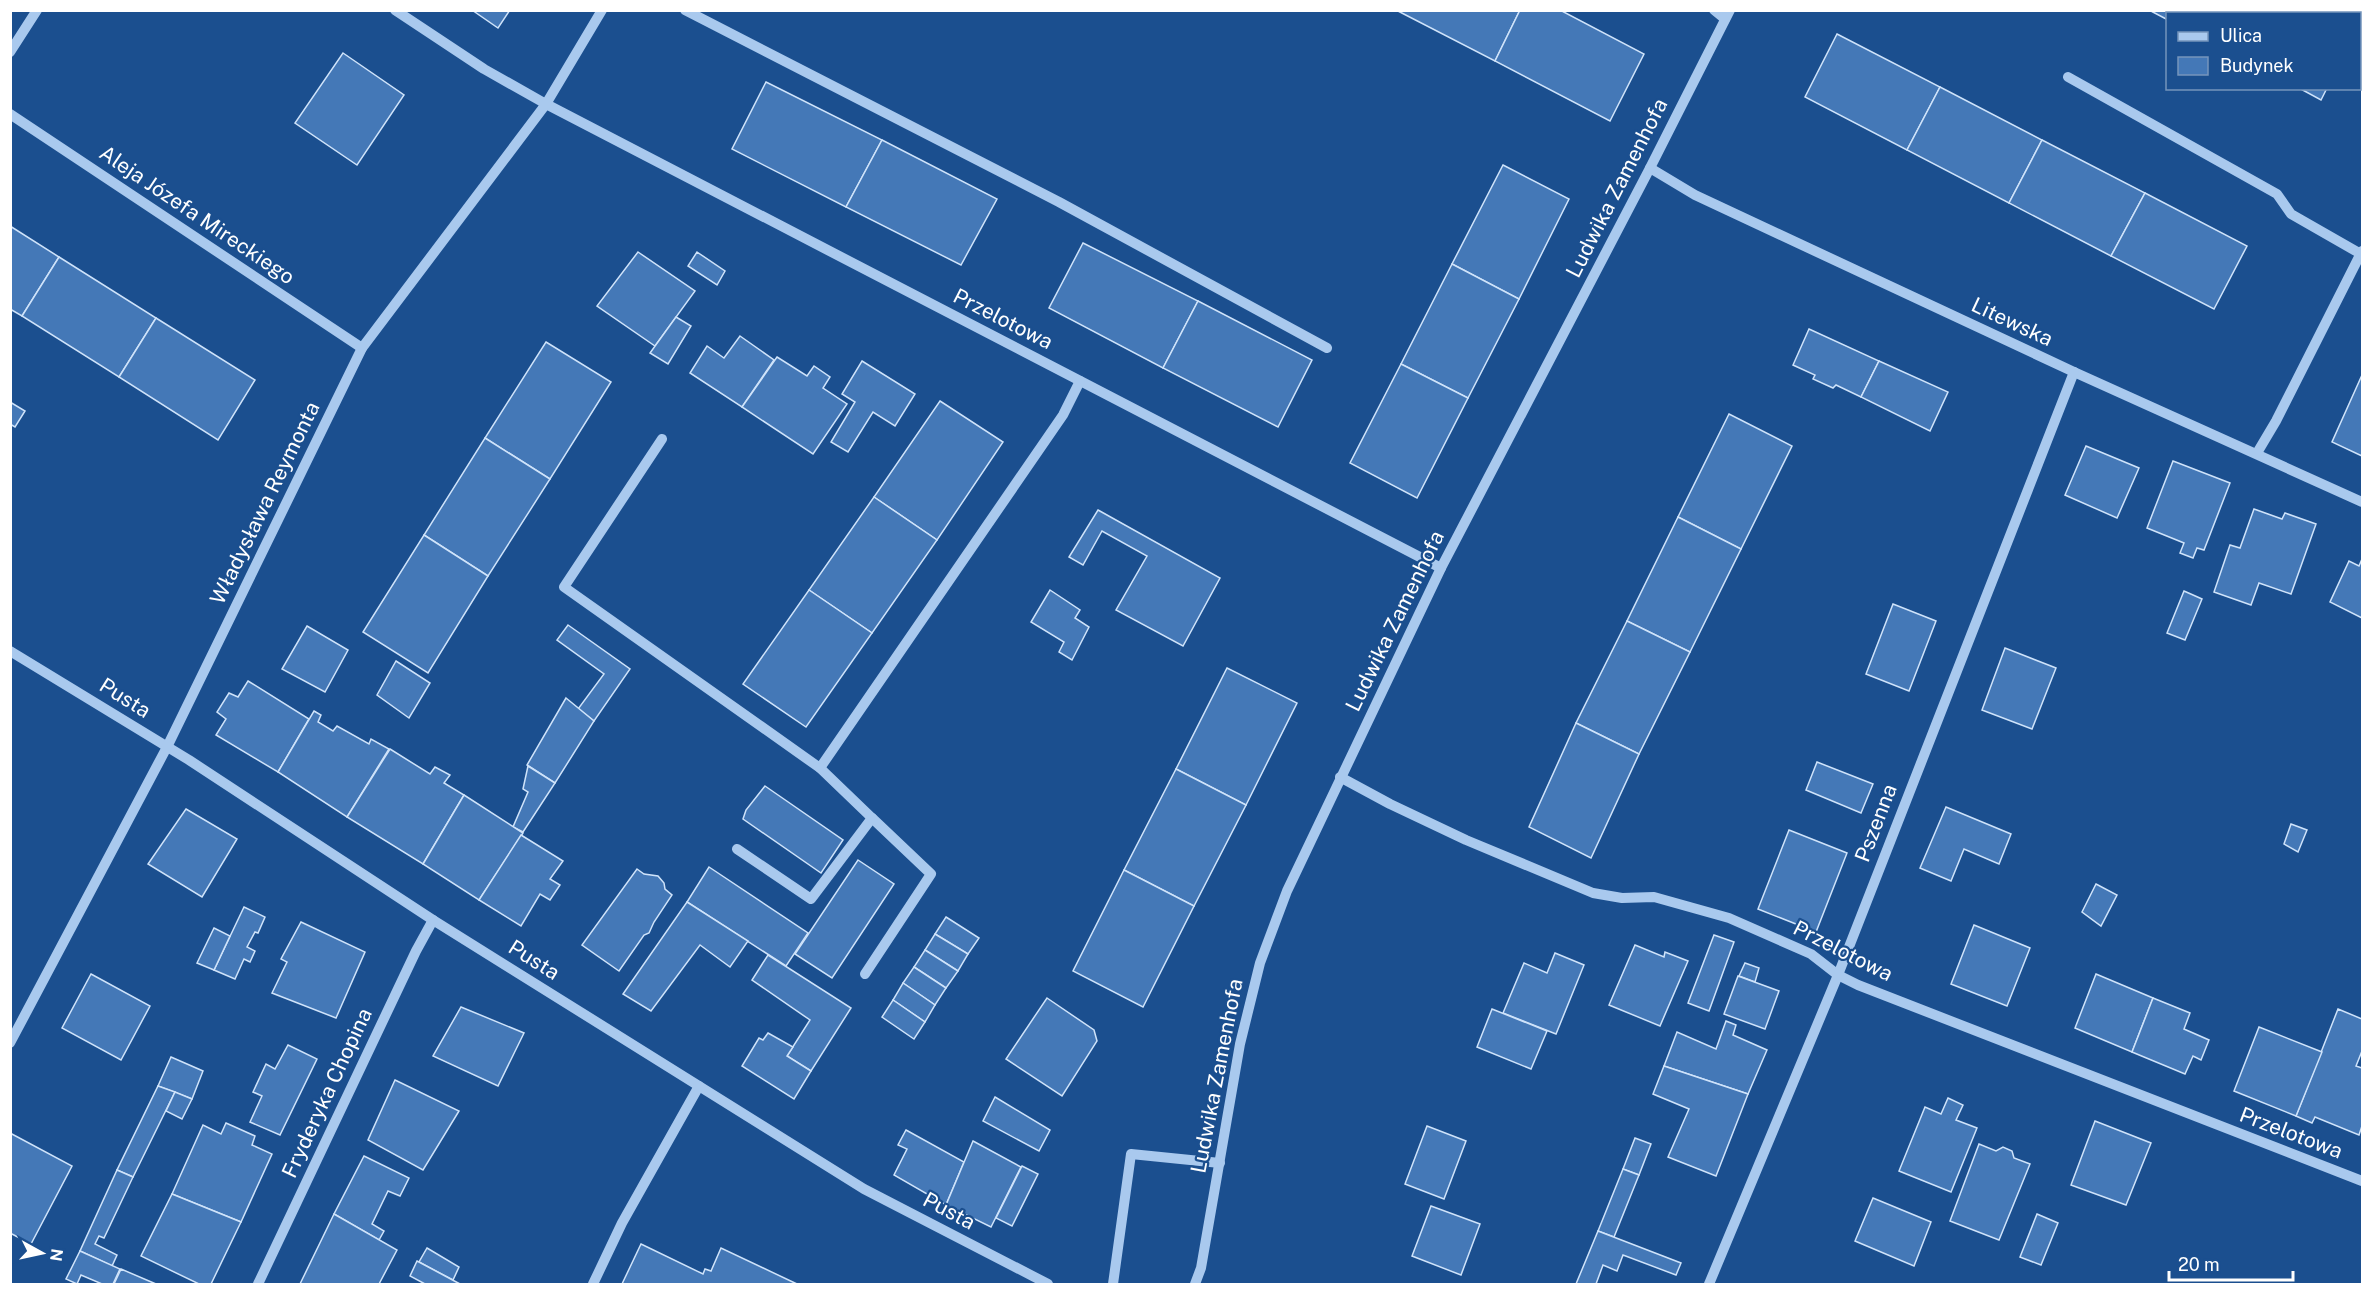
<svg xmlns="http://www.w3.org/2000/svg" width="2373" height="1295" viewBox="0 0 2373 1295" font-family="'Public Sans',sans-serif">
  <style>
    .building { fill: #4478b7; stroke: #cfe3fa; stroke-width: 1.5 }
    .lines { fill: none; stroke-linecap: round; stroke-linejoin: round }
    .minor { stroke: #a9c9ee; stroke-width: 10 }
    .labels { text-anchor: middle; stroke-width: 4.5; stroke-linejoin: round; paint-order: stroke }
    .street-label { font-size: 21px; fill: #fff; stroke: #1b4f8f }
  </style>
  <rect width="100%" height="100%" fill="#1b4f8f"/>
  <g class="building">
    <polygon points="472,10 510,10 498,28"/>
    <polygon points="1396,10 1520,10 1495,61"/>
    <polygon points="1520,10 1560,10 1644,54 1610,121 1495,61"/>
    <polygon points="2149,10 2238,10 2236,14 2168,14 2168,20"/>
    <polygon points="2238,10 2302,10 2307,14 2236,14"/>
    <polygon points="1837,34 1940,87 1907,150 1805,97"/>
    <polygon points="343,53 404,95 357,165 295,123"/>
    <polygon points="766,82 882,140 846,207 732,149"/>
    <polygon points="1940,87 2042,140 2009,203 1907,150"/>
    <polygon points="2299,88 2327,88 2321,100"/>
    <polygon points="882,140 997,199 961,265 846,207"/>
    <polygon points="2042,140 2145,193 2111,256 2009,203"/>
    <polygon points="1503,165 1569,199 1519,299 1452,264"/>
    <polygon points="2145,193 2247,246 2214,309 2111,256"/>
    <polygon points="10,226 59,257 22,316 10,309"/>
    <polygon points="1083,243 1198,301 1163,368 1049,308"/>
    <polygon points="638,252 695,291 655,346 597,306"/>
    <polygon points="697,252 725,271 717,285 688,266"/>
    <polygon points="59,257 156,318 119,377 22,316"/>
    <polygon points="1452,264 1519,299 1468,398 1401,364"/>
    <polygon points="1198,301 1312,360 1278,427 1163,368"/>
    <polygon points="676,317 691,326 668,364 650,353"/>
    <polygon points="156,318 255,380 218,440 119,377"/>
    <polygon points="1809,329 1879,361 1861,397 1836,385 1833,388 1813,379 1815,375 1793,365"/>
    <polygon points="740,336 774,360 742,407 690,373 707,346 724,358"/>
    <polygon points="546,342 611,382 550,479 485,438"/>
    <polygon points="777,357 807,376 814,366 830,377 823,388 847,404 813,454 742,407"/>
    <polygon points="862,361 915,394 895,426 873,412 848,452 831,442 855,402 842,394"/>
    <polygon points="1879,361 1948,392 1930,431 1861,397"/>
    <polygon points="1401,364 1468,398 1417,498 1350,463"/>
    <polygon points="2362,375 2362,456 2332,442"/>
    <polygon points="940,401 1003,442 937,540 874,497"/>
    <polygon points="10,402 25,411 15,427 10,424"/>
    <polygon points="1729,414 1792,446 1741,549 1678,517"/>
    <polygon points="485,438 550,479 488,576 424,535"/>
    <polygon points="2086,446 2139,468 2117,518 2065,495"/>
    <polygon points="2173,461 2230,483 2204,550 2197,548 2193,558 2180,553 2184,543 2147,528"/>
    <polygon points="874,497 937,540 872,633 809,590"/>
    <polygon points="2254,509 2282,519 2285,513 2316,524 2291,594 2259,583 2251,605 2214,592 2230,545 2240,548"/>
    <polygon points="1098,510 1220,578 1183,646 1116,610 1147,556 1102,531 1083,565 1069,557"/>
    <polygon points="1678,517 1741,549 1690,652 1627,621"/>
    <polygon points="424,535 488,576 428,673 363,632"/>
    <polygon points="2362,559 2362,618 2330,602 2349,561 2359,566"/>
    <polygon points="809,590 872,633 806,727 743,684"/>
    <polygon points="1050,590 1080,610 1075,618 1089,627 1072,660 1059,652 1064,642 1031,622"/>
    <polygon points="2184,591 2202,599 2185,640 2167,633"/>
    <polygon points="1893,604 1936,621 1909,691 1866,674"/>
    <polygon points="1627,621 1690,652 1639,754 1576,723"/>
    <polygon points="568,625 630,669 594,721 578,709 604,674 557,640"/>
    <polygon points="307,626 348,650 325,692 282,669"/>
    <polygon points="2005,648 2056,668 2032,729 1982,710"/>
    <polygon points="396,661 430,683 409,718 377,695"/>
    <polygon points="1227,668 1297,703 1246,805 1176,769"/>
    <polygon points="248,681 309,719 278,772 216,735 226,719 217,712 229,693 238,697"/>
    <polygon points="566,698 594,721 555,783 527,765"/>
    <polygon points="314,711 321,715 318,722 333,731 337,726 369,744 371,739 389,749 347,817 278,772"/>
    <polygon points="1576,723 1639,754 1591,858 1529,827"/>
    <polygon points="390,749 430,774 435,767 450,775 444,783 464,795 423,864 347,817"/>
    <polygon points="1817,762 1873,784 1861,813 1806,790"/>
    <polygon points="528,766 555,783 523,832 513,827 528,792 523,789"/>
    <polygon points="1176,769 1246,805 1194,906 1124,870"/>
    <polygon points="765,786 843,840 821,873 743,819 746,810"/>
    <polygon points="464,795 523,833 479,900 423,864"/>
    <polygon points="1946,807 2011,834 1999,864 1964,849 1951,881 1920,868"/>
    <polygon points="186,809 237,839 202,897 148,864"/>
    <polygon points="2291,824 2307,830 2298,852 2284,844"/>
    <polygon points="1789,830 1847,853 1816,932 1758,909"/>
    <polygon points="521,835 563,861 550,879 560,885 550,900 540,894 521,926 479,900"/>
    <polygon points="858,860 894,884 832,978 795,954"/>
    <polygon points="709,867 808,933 786,966 687,902"/>
    <polygon points="637,869 644,874 658,876 664,883 665,889 672,895 654,922 649,933 644,935 619,971 582,945"/>
    <polygon points="1124,870 1194,906 1143,1007 1073,971"/>
    <polygon points="2096,884 2117,895 2101,926 2082,912"/>
    <polygon points="687,902 748,941 730,967 700,945 651,1011 623,994"/>
    <polygon points="244,907 265,917 258,933 255,932 247,947 255,951 250,962 244,959 235,979 214,970"/>
    <polygon points="946,917 979,938 968,954 935,934"/>
    <polygon points="301,922 365,952 336,1018 272,993 287,962 281,959"/>
    <polygon points="1974,925 2030,948 2007,1006 1951,984"/>
    <polygon points="214,928 230,936 214,970 197,963"/>
    <polygon points="935,934 968,954 958,971 925,950"/>
    <polygon points="1714,935 1734,942 1709,1011 1688,1003"/>
    <polygon points="1635,945 1664,957 1665,952 1688,961 1660,1026 1609,1005"/>
    <polygon points="925,950 958,971 946,988 914,967"/>
    <polygon points="1555,953 1584,965 1556,1034 1503,1013 1524,963 1547,973"/>
    <polygon points="768,955 851,1008 811,1071 787,1056 810,1020 752,980"/>
    <polygon points="1745,963 1759,968 1755,982 1739,976"/>
    <polygon points="914,967 946,988 935,1005 903,983"/>
    <polygon points="91,974 150,1006 121,1060 62,1028"/>
    <polygon points="2096,974 2153,998 2132,1052 2075,1028"/>
    <polygon points="1738,976 1779,991 1765,1029 1724,1014"/>
    <polygon points="903,983 935,1005 925,1022 893,1000"/>
    <polygon points="1047,998 1094,1030 1097,1041 1062,1096 1006,1059"/>
    <polygon points="2153,998 2190,1013 2184,1029 2209,1040 2201,1060 2193,1056 2185,1074 2132,1052"/>
    <polygon points="893,1000 925,1022 914,1039 882,1017"/>
    <polygon points="461,1007 524,1033 498,1086 433,1056"/>
    <polygon points="1492,1009 1547,1031 1531,1069 1477,1047"/>
    <polygon points="2338,1009 2362,1019 2362,1051 2356,1066 2362,1068 2362,1126 2359,1135 2315,1117 2312,1123 2296,1116"/>
    <polygon points="1726,1021 1736,1025 1733,1035 1767,1050 1748,1094 1664,1066 1677,1032 1716,1049"/>
    <polygon points="2259,1027 2322,1052 2296,1116 2234,1091"/>
    <polygon points="768,1033 793,1047 787,1056 811,1071 794,1099 742,1066 759,1038 763,1040"/>
    <polygon points="288,1045 317,1059 280,1135 250,1122 262,1096 253,1092 266,1064 275,1069"/>
    <polygon points="171,1057 203,1071 192,1099 158,1086"/>
    <polygon points="1664,1066 1748,1094 1716,1176 1668,1157 1689,1109 1653,1094"/>
    <polygon points="395,1080 459,1111 423,1170 368,1140"/>
    <polygon points="158,1086 175,1092 133,1177 117,1170"/>
    <polygon points="175,1092 192,1099 182,1119 166,1111"/>
    <polygon points="995,1097 1050,1130 1039,1151 983,1121"/>
    <polygon points="1948,1098 1963,1105 1956,1120 1977,1128 1951,1192 1899,1171 1925,1107 1941,1114"/>
    <polygon points="2095,1121 2151,1143 2126,1205 2071,1185"/>
    <polygon points="226,1123 255,1136 252,1145 272,1154 241,1222 172,1194 203,1125 221,1134"/>
    <polygon points="1427,1126 1466,1141 1444,1199 1405,1184"/>
    <polygon points="906,1130 964,1162 946,1205 894,1175 907,1149 898,1145"/>
    <polygon points="10,1133 72,1166 31,1244 10,1233"/>
    <polygon points="1635,1138 1651,1144 1639,1175 1623,1169"/>
    <polygon points="973,1141 1021,1167 991,1227 946,1205"/>
    <polygon points="1979,1144 1996,1151 2003,1147 2012,1151 2014,1158 2030,1164 1999,1240 1950,1221"/>
    <polygon points="364,1156 409,1178 400,1196 388,1191 372,1224 384,1231 379,1240 334,1214"/>
    <polygon points="1022,1166 1038,1174 1012,1226 996,1218"/>
    <polygon points="1623,1169 1639,1175 1614,1237 1598,1231"/>
    <polygon points="117,1170 133,1177 104,1238 99,1236 95,1244 117,1255 112,1266 80,1251"/>
    <polygon points="172,1194 241,1222 211,1284 199,1284 141,1256"/>
    <polygon points="1873,1198 1931,1222 1914,1266 1855,1241"/>
    <polygon points="1431,1206 1480,1224 1461,1275 1412,1256"/>
    <polygon points="334,1214 397,1250 379,1284 300,1284"/>
    <polygon points="2037,1214 2058,1223 2041,1265 2020,1257"/>
    <polygon points="1598,1231 1681,1263 1676,1275 1623,1255 1617,1271 1603,1265 1596,1284 1576,1284"/>
    <polygon points="641,1244 703,1274 705,1269 711,1271 721,1248 797,1284 622,1284"/>
    <polygon points="427,1248 459,1267 453,1280 419,1262"/>
    <polygon points="80,1251 120,1269 113,1284 102,1284 81,1275 77,1284 66,1279"/>
    <polygon points="417,1261 460,1284 425,1284 410,1276"/>
    <polygon points="121,1269 156,1284 114,1284"/>
  </g>
  <g class="lines">
    <g class="minor">
      <polyline points="395,10 484,69 546,104 1441,568"/>
      <polyline points="685,10 1059,202 1327,348"/>
      <polyline points="1714,10 1725,19"/>
      <polyline points="10,52 37,10"/>
      <polyline points="2068,77 2277,194 2291,214 2361,254"/>
      <polyline points="10,114 362,348"/>
      <polyline points="1650,168 1695,195 2074,372 2362,502"/>
      <polyline points="662,439 564,587 820,768 1063,415 1080,381"/>
      <polyline points="2257,453 2276,421 2362,251"/>
      <polyline points="10,651 189,760 433,920 864,1189 1048,1284"/>
      <polyline points="1340,777 1390,804 1466,840 1593,893 1622,898 1654,897 1729,918 1811,954 1838,975 1858,985 2362,1181"/>
      <polyline points="737,849 811,899 872,818 820,768"/>
      <polyline points="865,974 931,874 872,818"/>
      <polyline points="10,1043 167,747 362,348 546,104 602,10"/>
      <polyline points="258,1284 416,951 433,920"/>
      <polyline points="593,1284 622,1223 699,1086"/>
      <polyline points="1113,1284 1131,1154 1220,1163"/>
      <polyline points="1195,1284 1201,1268 1240,1044 1260,963 1287,891 1441,568 1650,168 1730,10"/>
      <polyline points="1709,1284 1838,975 2074,372"/>
    </g>
  </g>
  <g class="labels">
    <g class="street-label">
      <text transform="translate(1617 188) rotate(-63)" y="7">Ludwika Zamenhofa</text>
      <text transform="translate(197 215) rotate(34)" y="7">Aleja Józefa Mireckiego</text>
      <text transform="translate(1003 319) rotate(27)" y="7">Przelotowa</text>
      <text transform="translate(2012 322) rotate(25)" y="7">Litewska</text>
      <text transform="translate(265 503) rotate(-64)" y="7">Władysława Reymonta</text>
      <text transform="translate(1395 621) rotate(-64)" y="7">Ludwika Zamenhofa</text>
      <text transform="translate(125 698) rotate(32)" y="7">Pusta</text>
      <text transform="translate(1876 823) rotate(-69)" y="7">Pszenna</text>
      <text transform="translate(1843 951) rotate(27)" y="7">Przelotowa</text>
      <text transform="translate(534 960) rotate(32)" y="7">Pusta</text>
      <text transform="translate(1217 1076) rotate(-79)" y="7">Ludwika Zamenhofa</text>
      <text transform="translate(327 1093) rotate(-65)" y="7">Fryderyka Chopina</text>
      <text transform="translate(2291 1133) rotate(21)" y="7">Przelotowa</text>
      <text transform="translate(949 1211) rotate(28)" y="7">Pusta</text>
    </g>
  </g>
  <rect width="2373" height="1295" fill="none" stroke="#ffffff" stroke-width="24"/>
  <rect x="2166" y="12" width="195" height="78" fill="#1b4f8f" stroke="#7695bc" stroke-width="1.5"/>
  <rect x="2178" y="32" width="30" height="9" fill="#a9c9ee" stroke="#7695bc" stroke-width="1.5"/>
  <text x="2220" y="42" font-size="18" fill="#ffffff">Ulica</text>
  <rect x="2178" y="57" width="30" height="18" fill="#4478b7" stroke="#7695bc" stroke-width="1.5"/>
  <text x="2220" y="72" font-size="18" fill="#ffffff">Budynek</text>
  <g transform="translate(42 1253) rotate(98)" stroke="#1b4f8f" stroke-width="4.5" paint-order="stroke">
  <path d="M0-4.5L10 22L0 15L-10 22Z" fill="#ffffff"/>
  <text y="-9" font-size="16" font-weight="bold" text-anchor="middle" fill="#ffffff">N</text>
  </g>
  <path d="M2169 1271v9h124v-9" fill="none" stroke="#ffffff" stroke-width="3"/>
  <text x="2178" y="1271" font-size="18" fill="#ffffff" stroke="#1b4f8f" stroke-width="4.5" paint-order="stroke">20 m</text>
</svg>
